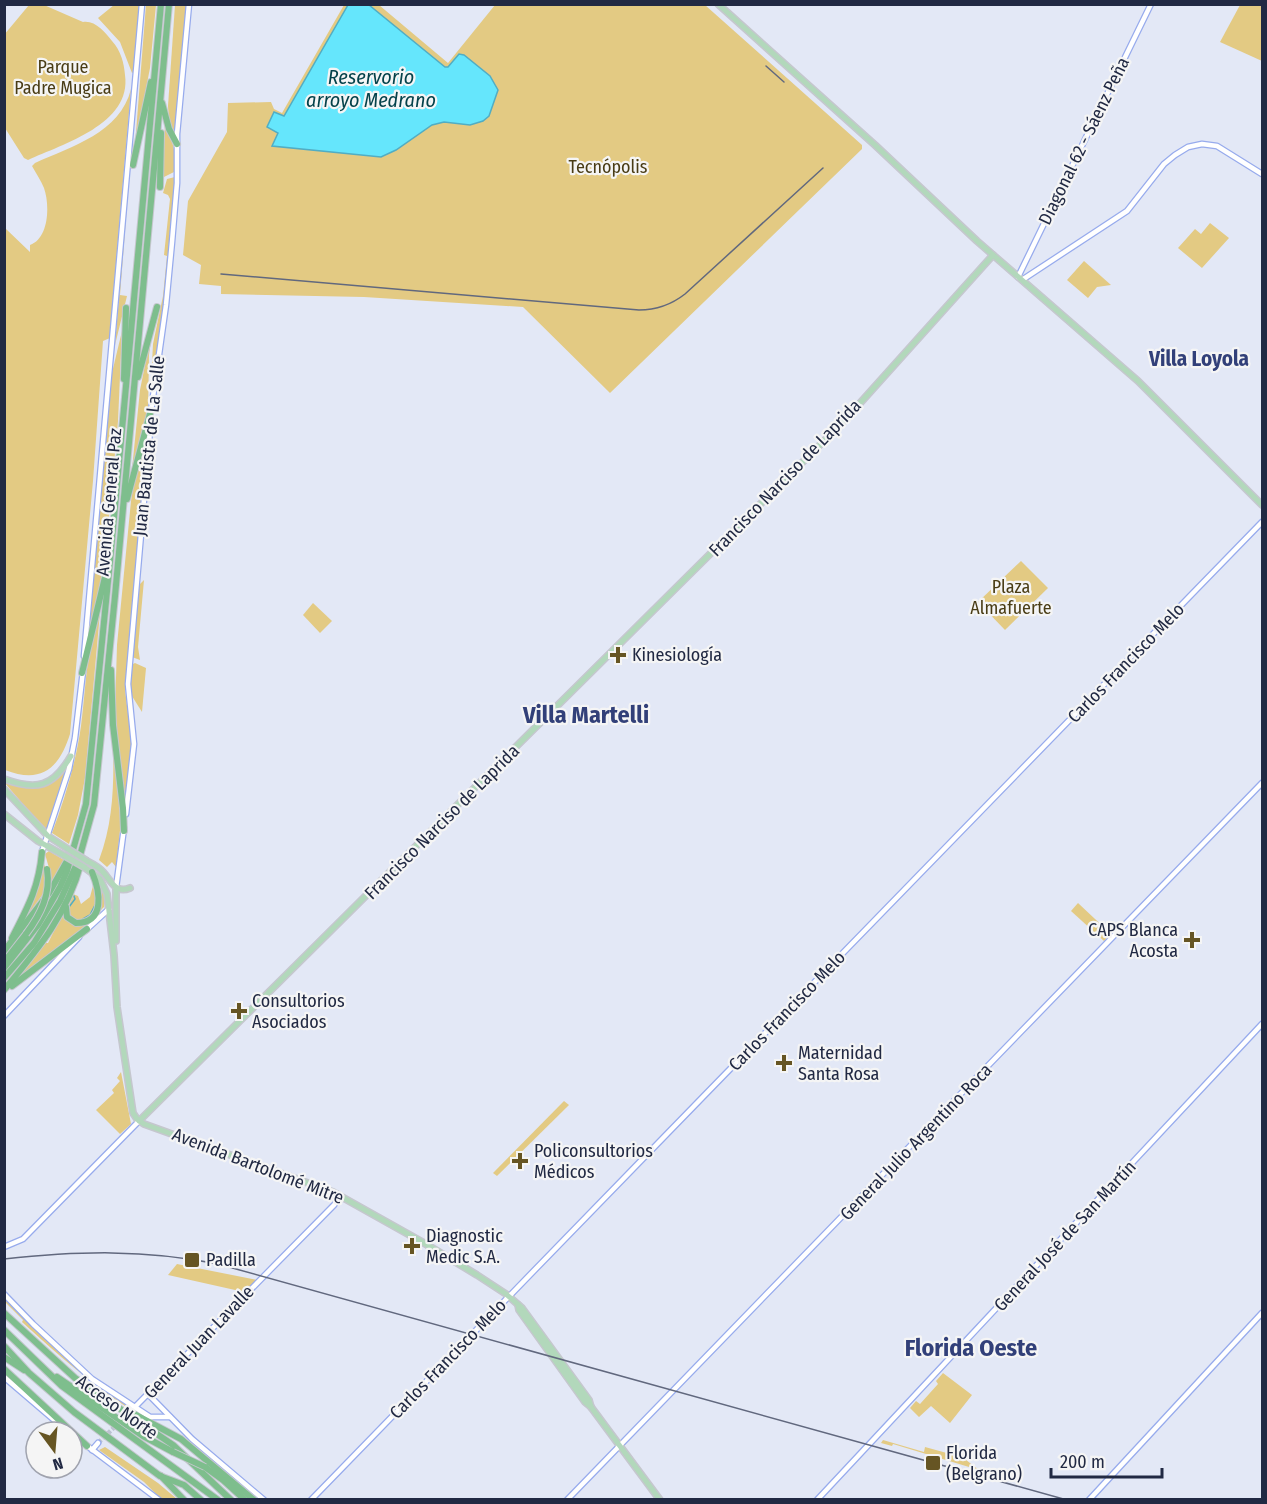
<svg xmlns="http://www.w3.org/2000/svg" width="1267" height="1504" viewBox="0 0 1267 1504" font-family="'Fira Sans Condensed',sans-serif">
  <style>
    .green { fill: #e3ca83 }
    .water { fill: #65e6fc; stroke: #51adc4; stroke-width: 1.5 }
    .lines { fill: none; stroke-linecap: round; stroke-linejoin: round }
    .stream { stroke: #51adc4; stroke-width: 1.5 }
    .minor-tunnel { stroke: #bcc2d2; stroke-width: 4.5; stroke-dasharray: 4.5 2; stroke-linecap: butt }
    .minor-casing { stroke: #97abed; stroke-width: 7 }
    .major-casing { stroke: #c5c7ce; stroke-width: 8 }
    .highway-casing { stroke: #c5c7ce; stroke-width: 8 }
    .minor { stroke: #fff; stroke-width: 4.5 }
    .major { stroke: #b2d8bb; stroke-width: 5 }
    .highway { stroke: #7ebe8d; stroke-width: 6 }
    .rail { stroke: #61687e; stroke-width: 1.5 }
    .major-bridge-casing { stroke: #c5c7ce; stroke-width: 8; stroke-linecap: butt }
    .highway-bridge-casing { stroke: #c5c7ce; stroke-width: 8; stroke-linecap: butt }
    .major-bridge { stroke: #b2d8bb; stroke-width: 5 }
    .highway-bridge { stroke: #7ebe8d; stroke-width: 6 }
    .poi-dot { fill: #665523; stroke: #f5f5f5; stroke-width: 2 }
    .labels { text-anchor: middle; stroke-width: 4.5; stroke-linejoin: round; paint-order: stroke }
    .park-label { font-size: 18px; fill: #493c15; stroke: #f5f5f5 }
    .street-label { font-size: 18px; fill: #212943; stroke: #f5f5f5 }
    .poi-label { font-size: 18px; fill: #212943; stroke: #f5f5f5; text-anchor: start }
    .water-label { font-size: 20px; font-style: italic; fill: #04424b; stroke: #f5f5f5 }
    .quarter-label { font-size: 21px; font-weight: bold; fill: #324079; stroke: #f5f5f5 }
    .district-label { font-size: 24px; font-weight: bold; fill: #324079; stroke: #f5f5f5 }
  </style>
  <rect width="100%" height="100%" fill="#e3e8f6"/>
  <g class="green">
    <path d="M 29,5 L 44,5 L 83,22 C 95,20 105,32 112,41 C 121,51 124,63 125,75 C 132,124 63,144 28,160 L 24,158 L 5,128 L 4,35 Z"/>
    <polygon points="114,5 140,5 134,72 132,73 120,42 98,18"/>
    <polygon points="146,5 156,5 150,68 135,145"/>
    <polygon points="175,5 186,5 175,135 169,120 168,106"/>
    <polygon points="344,5 379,5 448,63 495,5 705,5 862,145 862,149 610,393 523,307 364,297 221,294 221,286 199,284 201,265 183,255 188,201 227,132 228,103 271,102 274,109 282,113"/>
    <polygon points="1240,5 1262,5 1262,61 1220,42"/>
    <path d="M 131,89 L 111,321 L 110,338 L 103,341 L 93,481 L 70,734 C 59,769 41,784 5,770 L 5,228 L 30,252 L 30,245 C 49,238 50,205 44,188 C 41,181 36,173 32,166 L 35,163 C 72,146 120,133 131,89 Z"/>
    <path d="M 165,124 C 172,140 178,155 174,172 L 162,178 Z"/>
    <polygon points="132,142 120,295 127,296 115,345"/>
    <polygon points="175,177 163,307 155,363 152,363 153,344 163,296 167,256 164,255 170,199 168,195 163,193 167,179"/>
    <polygon points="1210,223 1229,238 1202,268 1178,248 1195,229 1201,234"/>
    <polygon points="1084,261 1111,285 1097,287 1088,298 1067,280"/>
    <polygon points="153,325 149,355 148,414 132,469 140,390"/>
    <polygon points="122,331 118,421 104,571 89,633 111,377"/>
    <polygon points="148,431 125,690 132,745 127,796 124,796 115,711 117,645 131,501 135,475"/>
    <polygon points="1021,561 1048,588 1005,630 978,602"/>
    <polygon points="144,580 138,647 140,660 132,657 138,586"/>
    <polygon points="313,603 332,621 320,633 303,615"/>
    <path d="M 100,613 L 85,778 L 78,815 L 69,844 L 52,833 C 65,798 76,762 81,726 C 86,689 86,648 100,613 Z"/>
    <polygon points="135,663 146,668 142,712 130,693 131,665"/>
    <path d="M 113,739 L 122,812 L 116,867 L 112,862 L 107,867 L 99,860 C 114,821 114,781 113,739 Z"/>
    <path d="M 65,769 L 66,770 L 46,831 L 4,782 C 27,788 50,791 65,769 Z"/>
    <polygon points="49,851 64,860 56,876 22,923 38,889 43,862 46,869 49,868 45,854"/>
    <path d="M 94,882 C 97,898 98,912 81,921 L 69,918 L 68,908 L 73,894 L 78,896 L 81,904 L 90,897 Z"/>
    <path d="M 101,886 L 105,895 L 104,907 L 74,936 L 20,976 L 46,943 L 48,943 L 64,911 C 72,939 93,922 100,905 C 103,900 101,891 101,886 Z"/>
    <polygon points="1078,903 1111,934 1104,941 1071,911"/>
    <polygon points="121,1072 131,1124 120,1134 96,1110 114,1093 112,1090 120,1081 117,1078"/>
    <polygon points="564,1101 569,1105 497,1176 493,1173"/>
    <polygon points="177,1264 257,1280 244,1292 168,1275"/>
    <path d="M 5,1297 L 77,1369 L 130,1407 L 128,1408 C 90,1383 56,1353 22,1322 L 23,1320 L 5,1302 Z"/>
    <polygon points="943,1373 972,1395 950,1423 931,1406 919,1417 910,1408 916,1401 920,1404 938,1384 936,1381"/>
    <polygon points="883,1440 924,1452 925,1447 954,1455 957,1453 979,1470 893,1444 892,1446 881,1443"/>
    <polygon points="105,1447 158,1483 177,1499 161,1499 144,1482 99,1450"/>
  </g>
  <polygon class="water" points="348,5 369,5 445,67 448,67 459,54 464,55 490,76 498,90 489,116 483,121 470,125 444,122 432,125 396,150 381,157 272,146 278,133 267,127 274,112 284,116"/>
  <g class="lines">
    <g class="stream">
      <polyline points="69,907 75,899 74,896"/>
      <polyline points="83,919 90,915 95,905"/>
    </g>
    <polyline class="minor-tunnel" points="98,1443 132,1410"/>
    <defs>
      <g id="minor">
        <polyline points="1018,277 1151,4"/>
        <polyline points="1022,280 1127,211 1164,164 1175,155 1188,147 1202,144 1217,146 1262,174"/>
        <polyline points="151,411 166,305 172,242 177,183 177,134 189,4"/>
        <polyline points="84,656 142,4"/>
        <polyline points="126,814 134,744 128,684 151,419"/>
        <polyline points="42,852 69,769 75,738 83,671"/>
        <polyline points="116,888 124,828"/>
        <polyline points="85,931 109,909"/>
        <polyline points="4,1016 79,937"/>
        <polyline points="4,1247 23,1239 139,1121"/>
        <polyline points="4,1294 33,1324 92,1379 150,1417 170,1417"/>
        <polyline points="4,1377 59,1424"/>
        <polyline points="148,1394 192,1439 264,1500"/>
        <polyline points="132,1410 334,1205 340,1196"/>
        <polyline points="86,1445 159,1500"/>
        <polyline points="92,1450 98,1443"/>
        <polyline points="311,1500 1262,522"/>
        <polyline points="567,1500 1262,783"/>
        <polyline points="817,1500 1262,1024"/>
        <polyline points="1089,1500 1262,1313"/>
      </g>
      <g id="major">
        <polyline points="718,4 875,145 977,241 1138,381 1262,505"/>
        <path d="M 4,779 C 37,791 53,787 71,756"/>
        <polyline points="4,789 48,836 68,849"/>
        <polyline points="4,814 38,841 65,856"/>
        <path d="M 87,861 C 93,864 99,867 103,872 C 112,882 116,894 130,888"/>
        <polyline points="84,867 100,879 107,894 114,955 117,1007 133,1113 137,1119 144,1124 333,1192 424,1243 477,1275 506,1294 522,1308 589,1400 591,1407"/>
        <polyline points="116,941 116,888"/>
        <polyline points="139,1121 844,421 993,255"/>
        <polyline points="518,1305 519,1310 585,1402 591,1407 660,1500"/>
      </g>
      <g id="highway">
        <polyline points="162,103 169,129 177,144"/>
        <polyline points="133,165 151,82"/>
        <polyline points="160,187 161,133"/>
        <polyline points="138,377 157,307"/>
        <polyline points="124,379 126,308"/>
        <polyline points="127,499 151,410"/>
        <polyline points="111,670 113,725 123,808 124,831"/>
        <polyline points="82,673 106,573"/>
        <path d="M 66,907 L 67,917 L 76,923 C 106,923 100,891 92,872"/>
        <path d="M 12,938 C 28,907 39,887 42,852"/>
        <polyline points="4,951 49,893 67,861"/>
        <polyline points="4,962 26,934"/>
        <polyline points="4,968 38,925 60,887 67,871 86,804 110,561 161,4"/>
        <polyline points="4,978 34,943 60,901 79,859 94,805 115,596 169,4"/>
        <polyline points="12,986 87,929"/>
        <path d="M 4,990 C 38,949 67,915 81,863"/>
        <polyline points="4,1313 75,1378 173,1445 231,1500"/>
        <polyline points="4,1330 62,1386 218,1500"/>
        <polyline points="4,1346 29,1373 74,1412 160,1476 184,1485 201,1500"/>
        <polyline points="4,1357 24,1370"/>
        <polyline points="4,1369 87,1446"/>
        <polyline points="57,1377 143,1436 173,1452"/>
        <polyline points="134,1414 181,1439 254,1500"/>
        <polyline points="205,1467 223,1480 245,1500"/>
        <polyline points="161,1476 184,1500"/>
      </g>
    </defs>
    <use href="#minor" class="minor-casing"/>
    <use href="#major" class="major-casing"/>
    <use href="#highway" class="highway-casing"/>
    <use href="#minor" class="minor"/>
    <use href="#major" class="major"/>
    <use href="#highway" class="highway"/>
    <g class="rail">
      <polyline points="766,66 784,82"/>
      <path d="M 221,274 L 639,310 C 657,310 671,305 685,294 L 823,168"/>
      <path d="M 4,1259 C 78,1251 145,1249 218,1264 L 1067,1500"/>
    </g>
    <defs>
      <g id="major-bridge">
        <polyline points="68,849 87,861"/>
        <polyline points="65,856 84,867"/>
      </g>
      <g id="highway-bridge">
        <path d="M 26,934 C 41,914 51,894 47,869"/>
        <polyline points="173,1452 205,1467"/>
      </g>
    </defs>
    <use href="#major-bridge" class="major-bridge-casing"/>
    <use href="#highway-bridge" class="highway-bridge-casing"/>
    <use href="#major-bridge" class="major-bridge"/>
    <use href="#highway-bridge" class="highway-bridge"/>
  </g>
  <g class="poi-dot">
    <path d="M615 646h6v6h6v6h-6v6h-6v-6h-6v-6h6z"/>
    <path d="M1189 931h6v6h6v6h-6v6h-6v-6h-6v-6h6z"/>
    <path d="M236 1002h6v6h6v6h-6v6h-6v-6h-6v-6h6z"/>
    <path d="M781 1054h6v6h6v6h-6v6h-6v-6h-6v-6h6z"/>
    <path d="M517 1152h6v6h6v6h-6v6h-6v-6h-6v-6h6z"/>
    <path d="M409 1237h6v6h6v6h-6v6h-6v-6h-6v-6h6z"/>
    <rect x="184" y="1252" width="16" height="16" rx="3"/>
    <rect x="925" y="1455" width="16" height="16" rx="3"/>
  </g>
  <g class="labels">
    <g class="park-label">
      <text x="63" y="73">Parque<tspan x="63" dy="21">Padre Mugica</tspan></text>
      <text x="608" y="173">Tecnópolis</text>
      <text x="1011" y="593">Plaza<tspan x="1011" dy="21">Almafuerte</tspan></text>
    </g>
    <g class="street-label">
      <text transform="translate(1084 141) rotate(-64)" y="6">Diagonal 62 - Sáenz Peña</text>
      <text transform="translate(149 446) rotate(-84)" y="6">Juan Bautista de La Salle</text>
      <text transform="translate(785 478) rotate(-46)" y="6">Francisco Narciso de Laprida</text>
      <text transform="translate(109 502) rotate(-85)" y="6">Avenida General Paz</text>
      <text transform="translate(1126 663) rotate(-46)" y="6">Carlos Francisco Melo</text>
      <text transform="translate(442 822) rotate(-45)" y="6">Francisco Narciso de Laprida</text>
      <text transform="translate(787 1011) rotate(-46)" y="6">Carlos Francisco Melo</text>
      <text transform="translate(916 1142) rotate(-46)" y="6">General Julio Argentino Roca</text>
      <text transform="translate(258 1166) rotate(21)" y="6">Avenida Bartolomé Mitre</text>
      <text transform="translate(1065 1236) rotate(-47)" y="6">General José de San Martín</text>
      <text transform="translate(199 1342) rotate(-46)" y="6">General Juan Lavalle</text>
      <text transform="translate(448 1359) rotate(-46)" y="6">Carlos Francisco Melo</text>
      <text transform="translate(117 1407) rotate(36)" y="6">Acceso Norte</text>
    </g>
    <g class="poi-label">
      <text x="632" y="661">Kinesiología</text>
      <text x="1178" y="936" text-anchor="end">CAPS Blanca<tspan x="1178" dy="21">Acosta</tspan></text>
      <text x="252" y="1007">Consultorios<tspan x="252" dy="21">Asociados</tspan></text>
      <text x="798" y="1059">Maternidad<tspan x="798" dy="21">Santa Rosa</tspan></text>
      <text x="534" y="1157">Policonsultorios<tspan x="534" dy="21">Médicos</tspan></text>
      <text x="426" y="1242">Diagnostic<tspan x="426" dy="21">Medic S.A.</tspan></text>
      <text x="206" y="1266">Padilla</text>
      <text x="946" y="1459">Florida<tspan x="946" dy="21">(Belgrano)</tspan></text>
    </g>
    <g class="water-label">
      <text x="371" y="84">Reservorio<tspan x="371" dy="23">arroyo Medrano</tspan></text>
    </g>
    <g class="quarter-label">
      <text x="1199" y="366">Villa Loyola</text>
    </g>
    <g class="district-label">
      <text x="586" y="723">Villa Martelli</text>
      <text x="971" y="1356">Florida Oeste</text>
    </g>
  </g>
  <rect width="1267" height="1504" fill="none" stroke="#212943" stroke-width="12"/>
  <g transform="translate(54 1450) rotate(164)"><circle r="28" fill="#f5f5f5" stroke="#a0a3ae" stroke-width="1.5"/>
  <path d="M0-4.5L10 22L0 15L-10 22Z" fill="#665523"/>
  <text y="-9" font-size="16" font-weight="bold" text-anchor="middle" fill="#212943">N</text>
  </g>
  <path d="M1051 1468v9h111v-9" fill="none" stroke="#212943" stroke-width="3"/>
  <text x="1060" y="1468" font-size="18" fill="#212943" stroke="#f5f5f5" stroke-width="4.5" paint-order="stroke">200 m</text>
</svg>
